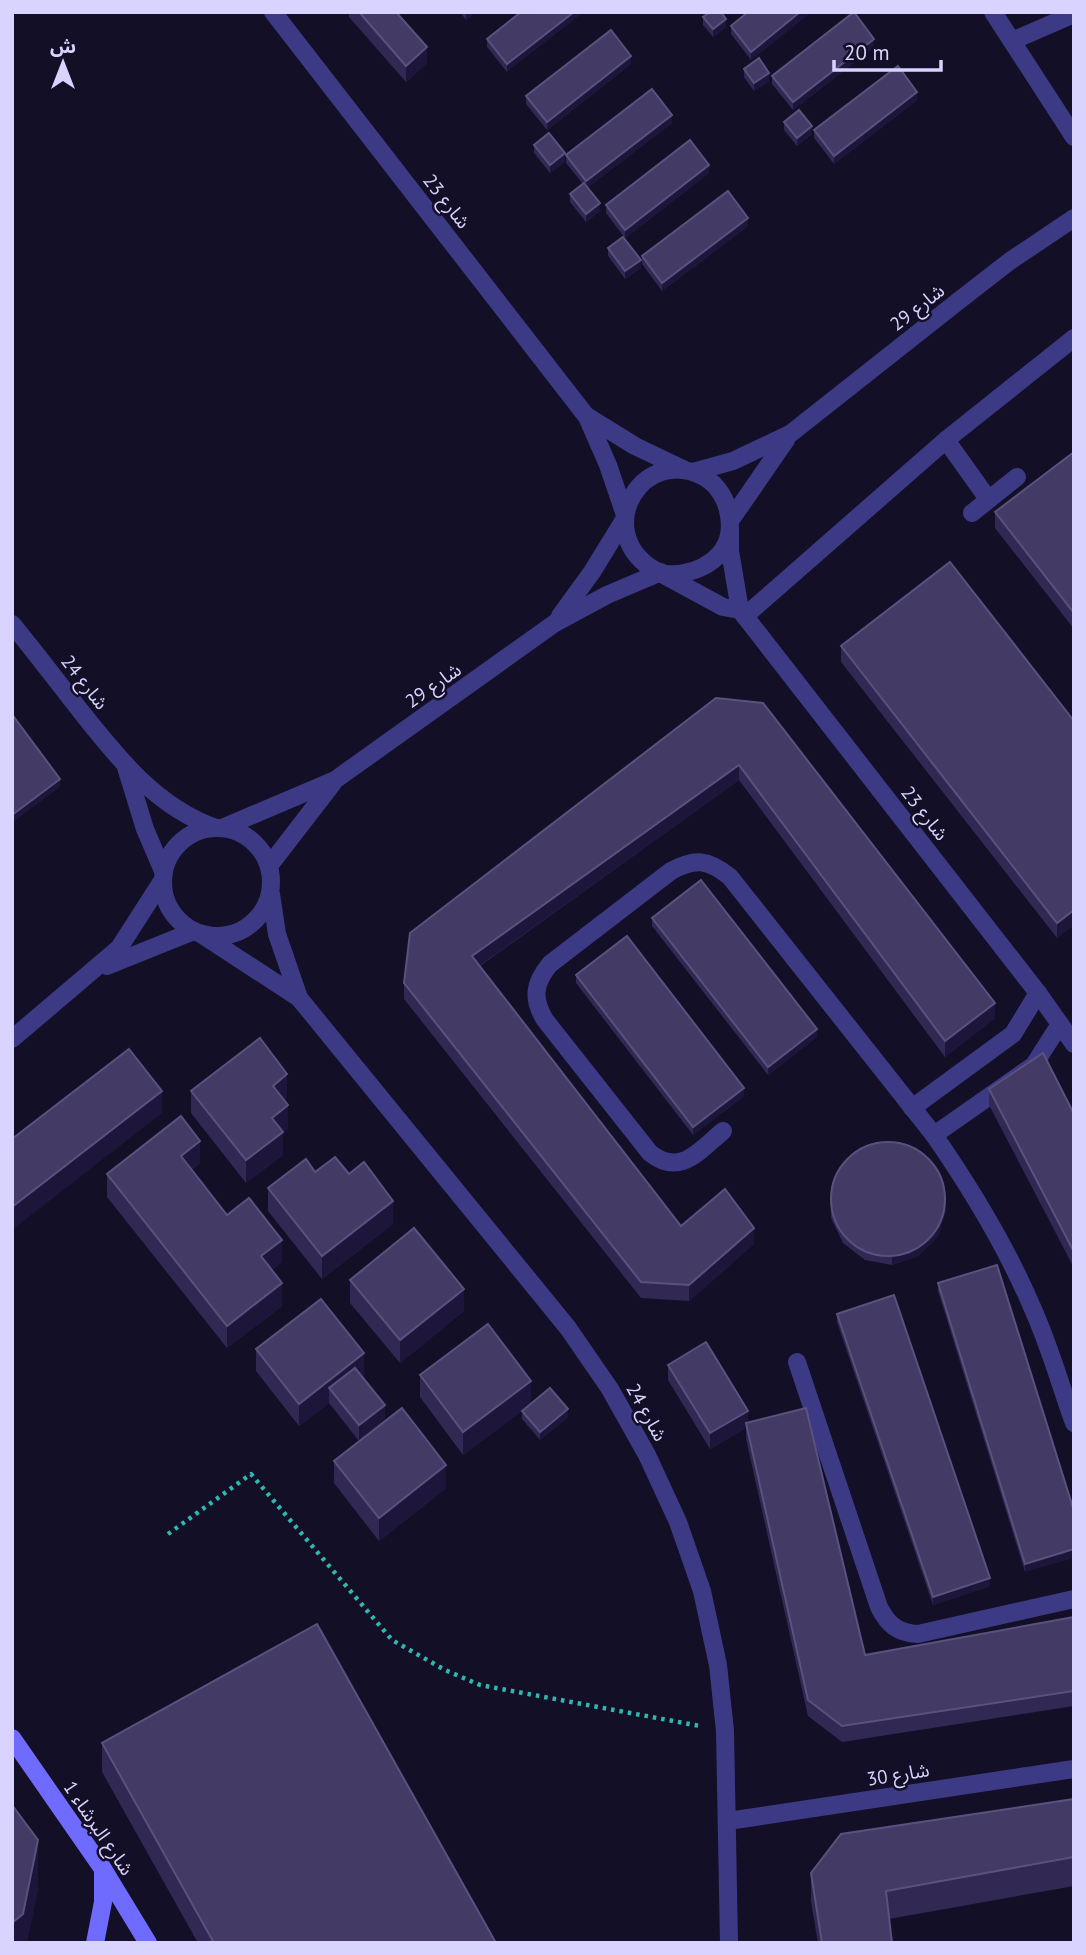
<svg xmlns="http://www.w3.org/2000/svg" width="1086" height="1955" viewBox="0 0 1086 1955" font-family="'PT Sans','Noto Sans Arabic',sans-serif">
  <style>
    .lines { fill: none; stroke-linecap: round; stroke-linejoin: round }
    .path { stroke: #2fb8b0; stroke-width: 4.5; stroke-dasharray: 3.5 5; stroke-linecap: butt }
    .lane { stroke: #3d3a85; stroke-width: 18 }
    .street { stroke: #3d3a85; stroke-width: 18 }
    .secondary { stroke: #6f6bff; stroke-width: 18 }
    .wall { fill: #312854 }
    .shaded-wall { fill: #1d163a }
    .building { fill: #433a66; stroke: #5a527e; stroke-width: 2 }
    .labels { text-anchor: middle; stroke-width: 5; stroke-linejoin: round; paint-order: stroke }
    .street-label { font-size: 19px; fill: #d9d4ff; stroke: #130f26 }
  </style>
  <rect width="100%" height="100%" fill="#130f26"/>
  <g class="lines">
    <polyline class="path" points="168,1534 251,1474 392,1640 445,1670 480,1685 700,1726"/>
    <g class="lane">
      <polyline points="946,440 988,499"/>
      <polyline points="972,513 1017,477"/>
      <polyline points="745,616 946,440 1074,338"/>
    </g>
    <g class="street">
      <polyline points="273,12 587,417 608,465 625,515"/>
      <polyline points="993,12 1074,137"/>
      <polyline points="1012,41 1074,14"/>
      <polyline points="588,417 635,446 683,469"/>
      <polyline points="693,472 733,461 790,434 961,299 1010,261 1074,218"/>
      <polyline points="730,521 786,440"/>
      <polyline points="730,530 730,551 740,610 1038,993 1074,1044"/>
      <path d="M 665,574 C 699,576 736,556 729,516 C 727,500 718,485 704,477 C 644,444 592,528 651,568 L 723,607 L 740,610"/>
      <polyline points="560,616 592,572 624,520"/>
      <path d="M 12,624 C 35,652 57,681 79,709 C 117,757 156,807 216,828"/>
      <polyline points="125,764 145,829 163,871"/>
      <polyline points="222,828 335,780 555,623 607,595 661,572"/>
      <circle cx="217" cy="882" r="54"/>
      <polyline points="269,866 333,783"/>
      <polyline points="271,894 277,934 299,998"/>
      <polyline points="201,934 299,998 568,1328 610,1389 647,1455 678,1522 702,1591 718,1665 725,1731 729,1943"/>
      <polyline points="107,966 194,931"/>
      <polyline points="12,1039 119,948 162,881"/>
      <polyline points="912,1108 1013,1034 1038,993"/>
      <path d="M 723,1131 C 699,1151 680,1177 650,1153 L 545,1020 C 532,999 534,983 550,964 L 671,871 C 695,858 708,859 730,877 L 934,1135 C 972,1190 1006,1246 1032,1307 C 1049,1344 1060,1384 1074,1423"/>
      <polyline points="934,1135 1034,1065 1060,1024"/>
      <path d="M 797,1362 L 879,1607 C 888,1625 898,1633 918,1634 L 1074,1599"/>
      <polyline points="728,1821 1074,1769"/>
    </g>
    <g class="secondary">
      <polyline points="12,1738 103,1869 148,1943"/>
      <polyline points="95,1943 103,1902 103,1869"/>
    </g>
  </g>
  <g class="wall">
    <polygon points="349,12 396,12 427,63 406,82 349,17"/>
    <polygon points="460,12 476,12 466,20"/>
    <polygon points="521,12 507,72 487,47 487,39"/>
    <polygon points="811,12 751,60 731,34 731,26"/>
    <polygon points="703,17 726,27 713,37 703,25"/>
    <polygon points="874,47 793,110 772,84 772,76"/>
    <polygon points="631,64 547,130 526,104 526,96"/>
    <polygon points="744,69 769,81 754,91 744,77"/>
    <polygon points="917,100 834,164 814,138 814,130"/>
    <polygon points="784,122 812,134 797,146 784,130"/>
    <polygon points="672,123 587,188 600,211 586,222 570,202 570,194 583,184 566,163 566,155"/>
    <polygon points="534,145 565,162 550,173 534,153"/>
    <polygon points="709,173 625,238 606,213 606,205"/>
    <polygon points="748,226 662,291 642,264 642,256"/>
    <polygon points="608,248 641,268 625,279 608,256"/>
    <polygon points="1074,452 1074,629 995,528 995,512"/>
    <polygon points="841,646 1074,721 1074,925 1057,938 841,662"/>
    <polygon points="716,698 995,1018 945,1057 739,780 480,966 681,1226 754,1244 689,1301 641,1298 404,999 404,983"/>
    <polygon points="652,918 817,1037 768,1075 652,926"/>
    <polygon points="576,975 744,1096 693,1135 576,983"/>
    <polygon points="989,1089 1074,1114 1074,1268 989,1105"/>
    <polygon points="191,1091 287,1097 284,1100 288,1128 283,1132 283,1155 246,1183 191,1113"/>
    <polygon points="200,1163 192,1170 227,1215 282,1262 272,1270 282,1306 227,1348 107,1197 107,1174"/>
    <polygon points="315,1172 349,1174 393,1224 322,1279 268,1211 268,1188"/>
    <polygon points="832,1182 946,1210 938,1236 918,1256 892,1265 865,1260 843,1243 831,1218"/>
    <polygon points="350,1280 464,1311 400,1363 350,1303"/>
    <polygon points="938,1283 1074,1511 1025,1572 938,1291"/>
    <polygon points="837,1314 990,1586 933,1605 837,1322"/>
    <polygon points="256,1349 364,1376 363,1377 359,1441 329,1403 299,1426 256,1371"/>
    <polygon points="668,1365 748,1422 865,1655 1074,1617 1074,1706 842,1742 808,1716 746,1439 746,1428 710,1449 668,1380"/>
    <polygon points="420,1375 531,1404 463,1455 420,1397"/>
    <polygon points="522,1411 568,1417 540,1440 522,1419"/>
    <polygon points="334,1461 446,1488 379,1541 334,1483"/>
    <polygon points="102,1743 496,1943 198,1943 102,1772"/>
    <polygon points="1074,1799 1074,1886 889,1919 892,1943 818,1943 811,1902 811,1873"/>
  </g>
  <g class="shaded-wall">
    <polygon points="466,12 476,12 466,20"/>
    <polygon points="574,12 584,12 507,72 507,64"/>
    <polygon points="800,12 811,12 751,60 751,52"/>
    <polygon points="726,19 726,27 713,37 713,29"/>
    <polygon points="874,39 874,47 793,110 793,102"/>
    <polygon points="427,47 427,63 406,82 406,66"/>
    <polygon points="631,56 631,64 547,130 547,122"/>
    <polygon points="769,73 769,81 754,91 754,83"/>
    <polygon points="917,92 917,100 834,164 834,156"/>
    <polygon points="672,115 672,123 586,189 586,181"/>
    <polygon points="812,126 812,134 797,146 797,138"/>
    <polygon points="565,153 565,162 550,173 550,165"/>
    <polygon points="709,165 709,173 625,238 625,230"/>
    <polygon points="600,203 600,211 586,222 586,214"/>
    <polygon points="748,218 748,226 662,291 662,283"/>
    <polygon points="641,260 641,268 625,279 625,271"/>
    <polygon points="739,765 739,780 472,971 472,956"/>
    <polygon points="60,779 60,787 12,823 12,815"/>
    <polygon points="1074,910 1074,925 1057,938 1057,923"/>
    <polygon points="995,1003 995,1018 945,1057 945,1041"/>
    <polygon points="817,1029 817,1037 768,1075 768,1067"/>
    <polygon points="287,1074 287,1097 273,1109 273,1086"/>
    <polygon points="744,1088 744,1096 693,1135 693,1127"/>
    <polygon points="162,1091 162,1113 12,1230 12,1207"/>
    <polygon points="288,1105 288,1128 283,1132 283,1155 246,1183 246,1160 272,1118"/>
    <polygon points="200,1141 200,1163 181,1179 181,1156"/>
    <polygon points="393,1201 393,1224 322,1279 322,1256"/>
    <polygon points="946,1202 946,1210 938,1236 918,1256 892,1265 892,1257"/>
    <polygon points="754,1228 754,1244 689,1301 689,1285"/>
    <polygon points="282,1240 282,1262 261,1279 261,1256"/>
    <polygon points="282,1283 282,1306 227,1348 227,1326"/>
    <polygon points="464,1289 464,1311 400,1363 400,1340"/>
    <polygon points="364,1353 364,1376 337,1397 329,1388 329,1403 299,1426 299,1404"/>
    <polygon points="531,1381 531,1404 463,1455 463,1432"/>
    <polygon points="385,1405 385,1421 359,1441 359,1425"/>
    <polygon points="568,1409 568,1417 540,1440 540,1432"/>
    <polygon points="748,1411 748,1426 746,1423 746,1428 710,1449 710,1433"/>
    <polygon points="446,1465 446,1488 379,1541 379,1518"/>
    <polygon points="1074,1549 1074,1558 1025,1572 1025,1564"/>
    <polygon points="990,1578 990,1586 933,1605 933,1597"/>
    <polygon points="38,1840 38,1891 27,1943 12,1943 12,1923"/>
  </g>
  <g class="building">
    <polygon points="359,12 396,12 427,47 406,66"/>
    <polygon points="521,12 574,12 507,64 487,39"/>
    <polygon points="710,12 721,12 726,19 713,29 703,17"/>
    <polygon points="748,12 800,12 751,52 731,26"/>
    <polygon points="854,12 874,39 793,102 772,76"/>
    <polygon points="611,30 631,56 547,122 526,96"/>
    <polygon points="759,58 769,73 754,83 744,69"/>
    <polygon points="898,66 917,92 834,156 814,130"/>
    <polygon points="652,89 672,115 586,181 566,155"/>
    <polygon points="799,110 812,126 797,138 784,122"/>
    <polygon points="549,133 565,153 550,165 534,145"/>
    <polygon points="690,140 709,165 625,230 606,205"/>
    <polygon points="584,183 600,203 586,214 570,194"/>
    <polygon points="728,191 748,218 662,283 642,256"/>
    <polygon points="623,237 641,260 625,271 608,248"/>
    <polygon points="1074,452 1074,613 995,512"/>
    <polygon points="950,562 1074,721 1074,910 1057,923 841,646"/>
    <polygon points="716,698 763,703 995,1003 945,1041 739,765 472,956 681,1226 725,1189 754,1228 689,1285 641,1282 404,983 410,933"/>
    <polygon points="14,717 60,779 12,815 12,719"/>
    <polygon points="701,880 817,1029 768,1067 652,918"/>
    <polygon points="627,936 744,1088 693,1127 576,975"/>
    <polygon points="260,1038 287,1074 273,1086 288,1105 272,1118 283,1132 246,1160 191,1091"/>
    <polygon points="129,1049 162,1091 12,1207 12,1139"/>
    <polygon points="1043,1053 1074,1114 1074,1252 989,1089"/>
    <polygon points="181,1116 200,1141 181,1156 227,1215 249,1198 282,1240 261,1256 282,1283 227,1326 107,1174"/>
    <circle cx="888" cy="1199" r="57"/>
    <polygon points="335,1157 349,1174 364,1162 393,1201 322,1256 268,1188 306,1159 315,1172"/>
    <polygon points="414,1228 464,1289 400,1340 350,1280"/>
    <polygon points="997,1265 1074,1511 1074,1549 1025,1564 938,1283"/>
    <polygon points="894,1295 990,1578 933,1597 837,1314"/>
    <polygon points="321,1299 364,1353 299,1404 256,1349"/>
    <polygon points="488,1324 531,1381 463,1432 420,1375"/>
    <polygon points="706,1342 748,1411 710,1433 668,1365"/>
    <polygon points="355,1368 385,1405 359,1425 329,1388"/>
    <polygon points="550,1388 568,1409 540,1432 522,1411"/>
    <polygon points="402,1408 446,1465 379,1518 334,1461"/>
    <polygon points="806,1408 865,1655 1074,1617 1074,1691 842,1726 808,1700 746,1423"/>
    <polygon points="317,1624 496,1943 214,1943 102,1743"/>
    <polygon points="1074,1799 1074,1857 886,1891 892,1943 822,1943 811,1873 841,1834"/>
    <polygon points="12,1805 38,1840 23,1914 12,1923"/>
  </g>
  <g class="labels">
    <g class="street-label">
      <text transform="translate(447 201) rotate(52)" y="7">شارع 23</text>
      <text transform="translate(917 307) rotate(-38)" y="7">شارع 29</text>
      <text transform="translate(85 682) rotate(52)" y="7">شارع 24</text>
      <text transform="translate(433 685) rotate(-35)" y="7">شارع 29</text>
      <text transform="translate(925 813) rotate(52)" y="7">شارع 23</text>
      <text transform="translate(647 1412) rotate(61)" y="7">شارع 24</text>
      <text transform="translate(898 1774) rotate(-9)" y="7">شارع 30</text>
      <text transform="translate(99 1828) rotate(56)" y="7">شارع البرشاء 1</text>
    </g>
  </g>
  <rect width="1086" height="1955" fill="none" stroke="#d9d4ff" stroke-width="28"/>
  <g transform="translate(63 63)" stroke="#130f26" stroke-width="5" paint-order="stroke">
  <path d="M0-5L12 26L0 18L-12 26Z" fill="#d9d4ff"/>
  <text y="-10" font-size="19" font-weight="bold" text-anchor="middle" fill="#d9d4ff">ش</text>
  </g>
  <path d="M834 60v10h107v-10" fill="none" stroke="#d9d4ff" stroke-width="3.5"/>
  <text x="844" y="60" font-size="21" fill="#d9d4ff" stroke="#130f26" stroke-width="5" paint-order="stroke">20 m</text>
</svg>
